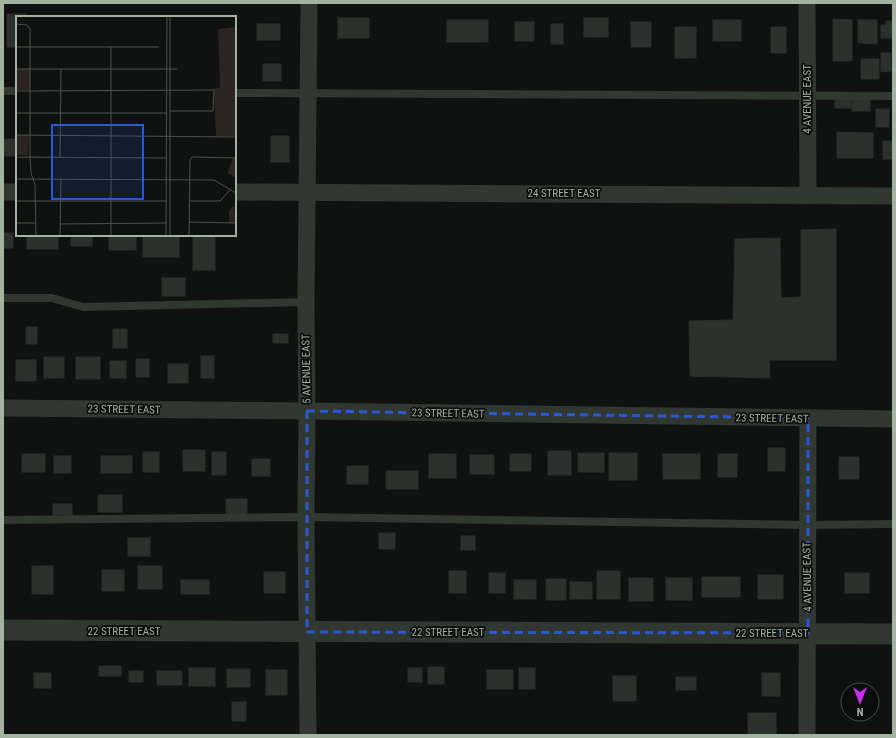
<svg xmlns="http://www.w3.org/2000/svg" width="896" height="738" viewBox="0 0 896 738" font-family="'Roboto Condensed',sans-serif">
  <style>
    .building { fill: #2d312e; stroke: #2a2e2b }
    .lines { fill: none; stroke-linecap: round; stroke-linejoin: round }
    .service { stroke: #313731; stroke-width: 8 }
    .minor { stroke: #313731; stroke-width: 17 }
    .tertiary { stroke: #313731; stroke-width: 21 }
    .marked { fill: none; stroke: #2a58d3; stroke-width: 3; stroke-dasharray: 8 5; stroke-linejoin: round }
    .labels { text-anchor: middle; stroke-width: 3.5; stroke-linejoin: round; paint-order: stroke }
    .street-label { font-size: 11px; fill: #a4b2a2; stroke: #0b0d0c }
    .inset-road { fill: none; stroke: #4b524b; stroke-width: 1 }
    .view { fill: #2a58d3; fill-opacity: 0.15; stroke: #2a58d3; stroke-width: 2 }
    .inset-edge { fill: none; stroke: #a4b2a2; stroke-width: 2 }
  </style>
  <rect width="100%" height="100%" fill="#101211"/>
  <g class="building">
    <polygon points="7,14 26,14 26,17 17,17 17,47 7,47"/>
    <rect x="338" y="18" width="31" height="20"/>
    <rect x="584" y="18" width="24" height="19"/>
    <polygon points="833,19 852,20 852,61 833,61"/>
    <rect x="447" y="20" width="41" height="22"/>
    <rect x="713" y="20" width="28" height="21"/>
    <polygon points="858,20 877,20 877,44 858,43"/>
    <polygon points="886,21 893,21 893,38 881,38 881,25 886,25"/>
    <rect x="515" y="22" width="19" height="19"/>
    <rect x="631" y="22" width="20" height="25"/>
    <rect x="257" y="24" width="23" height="16"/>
    <rect x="551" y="24" width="12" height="20"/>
    <rect x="675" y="27" width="21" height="31"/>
    <rect x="771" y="27" width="15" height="26"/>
    <polygon points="881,53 891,53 891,71 881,72"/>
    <rect x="861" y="59" width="18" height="20"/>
    <rect x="263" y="64" width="18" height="17"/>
    <rect x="835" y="97" width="16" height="11"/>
    <rect x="852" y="99" width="18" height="12"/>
    <rect x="876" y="109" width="13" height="18"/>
    <polygon points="837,132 873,133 873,158 837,158"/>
    <rect x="271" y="136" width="18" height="26"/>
    <rect x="3" y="139" width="14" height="17"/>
    <rect x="883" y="141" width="10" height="18"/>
    <polygon points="836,229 836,360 769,360 770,378 690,376 689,321 733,320 735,239 780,238 781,298 801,297 801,230"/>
    <rect x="3" y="233" width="10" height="15"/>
    <rect x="27" y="235" width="31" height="14"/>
    <rect x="71" y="235" width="21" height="11"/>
    <rect x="109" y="235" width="27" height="15"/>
    <rect x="143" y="235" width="36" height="22"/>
    <rect x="193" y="235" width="22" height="35"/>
    <rect x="162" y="278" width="23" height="18"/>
    <rect x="26" y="327" width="11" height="17"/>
    <rect x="113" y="329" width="14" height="19"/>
    <rect x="273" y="334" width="15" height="9"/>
    <rect x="201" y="356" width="13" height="22"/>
    <rect x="44" y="357" width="20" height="21"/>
    <rect x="76" y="357" width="24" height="22"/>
    <rect x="136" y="359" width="13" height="18"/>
    <rect x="16" y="360" width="20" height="21"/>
    <rect x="110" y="361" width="16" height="17"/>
    <rect x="168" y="364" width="20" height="19"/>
    <rect x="768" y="448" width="17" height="23"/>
    <rect x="183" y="450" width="22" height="21"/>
    <rect x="548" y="451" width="23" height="24"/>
    <rect x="143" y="452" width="16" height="20"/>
    <rect x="212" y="452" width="14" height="23"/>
    <rect x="578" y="453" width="26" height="19"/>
    <rect x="609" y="453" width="28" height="27"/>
    <rect x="22" y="454" width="23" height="18"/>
    <rect x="429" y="454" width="27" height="24"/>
    <rect x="510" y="454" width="21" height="17"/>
    <rect x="663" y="454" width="37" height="25"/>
    <rect x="718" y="454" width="19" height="23"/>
    <rect x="470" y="455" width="24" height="19"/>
    <rect x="54" y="456" width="17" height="17"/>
    <rect x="101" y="456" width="31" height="17"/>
    <rect x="839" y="457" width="20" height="22"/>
    <rect x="252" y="459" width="18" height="17"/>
    <rect x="347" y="466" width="21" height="18"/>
    <rect x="386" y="471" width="32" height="18"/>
    <rect x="98" y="495" width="24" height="17"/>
    <rect x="226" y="499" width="21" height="17"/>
    <rect x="53" y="504" width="19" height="11"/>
    <rect x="379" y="533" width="16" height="16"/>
    <rect x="461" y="536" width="14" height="14"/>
    <rect x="128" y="538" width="22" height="18"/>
    <rect x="32" y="566" width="21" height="28"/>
    <rect x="138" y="566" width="24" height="23"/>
    <rect x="102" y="570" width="22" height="21"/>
    <rect x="449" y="571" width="17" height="22"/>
    <rect x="597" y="571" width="23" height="28"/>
    <rect x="264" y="572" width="21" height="21"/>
    <rect x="489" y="573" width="16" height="20"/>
    <rect x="845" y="573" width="24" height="20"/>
    <rect x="758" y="575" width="25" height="24"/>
    <rect x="702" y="577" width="38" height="20"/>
    <rect x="629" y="578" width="24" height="23"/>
    <rect x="666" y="578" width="26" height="22"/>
    <rect x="546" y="579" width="20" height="21"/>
    <rect x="181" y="580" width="28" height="14"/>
    <rect x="514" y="580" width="22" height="19"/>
    <rect x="570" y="582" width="22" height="17"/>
    <rect x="99" y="666" width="22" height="10"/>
    <rect x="428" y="667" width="16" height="17"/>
    <rect x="189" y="668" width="26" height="18"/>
    <rect x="408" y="668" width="14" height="14"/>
    <rect x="519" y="668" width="16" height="21"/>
    <rect x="227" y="669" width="23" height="18"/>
    <rect x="266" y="670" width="21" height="25"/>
    <rect x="487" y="670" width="26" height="19"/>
    <rect x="129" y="671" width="14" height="11"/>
    <rect x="157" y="671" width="25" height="14"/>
    <rect x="34" y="673" width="17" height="15"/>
    <rect x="762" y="673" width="18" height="23"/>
    <rect x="613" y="676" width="23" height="25"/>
    <rect x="676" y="677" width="20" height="13"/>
    <rect x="232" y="702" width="14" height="19"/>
    <rect x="748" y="713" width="28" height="22"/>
  </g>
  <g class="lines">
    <g class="service">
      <polyline points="3,91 17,91"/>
      <polyline points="235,93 893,96"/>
      <polyline points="3,298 52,298 83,307 306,302"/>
      <polyline points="3,520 306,517 807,525 893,524"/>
    </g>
    <g class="minor">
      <polyline points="807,3 808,195"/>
      <polyline points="3,192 17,192"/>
      <polyline points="235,192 893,196"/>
      <polyline points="3,408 307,411 893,419"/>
      <polyline points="308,735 306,517 307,411 306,302 309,3"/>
      <polyline points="807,735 808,418"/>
    </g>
    <polyline class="tertiary" points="3,630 893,634"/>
  </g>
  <path class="marked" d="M 307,411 L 808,418 L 808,633 L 307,632 Z"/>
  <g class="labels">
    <g class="street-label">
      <text transform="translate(807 99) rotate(-90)" y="4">4 AVENUE EAST</text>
      <text x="564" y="197">24 STREET EAST</text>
      <text transform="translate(306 369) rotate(-91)" y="4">5 AVENUE EAST</text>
      <text transform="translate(124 409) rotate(1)" y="4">23 STREET EAST</text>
      <text transform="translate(448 413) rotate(1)" y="4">23 STREET EAST</text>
      <text transform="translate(772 418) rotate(1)" y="4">23 STREET EAST</text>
      <text transform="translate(807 577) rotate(-91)" y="4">4 AVENUE EAST</text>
      <text x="124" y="635">22 STREET EAST</text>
      <text x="448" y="636">22 STREET EAST</text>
      <text x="772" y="637">22 STREET EAST</text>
    </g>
  </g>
  <g transform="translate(16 16)">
    <rect width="220" height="220" fill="#101211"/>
    <path d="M 220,11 L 220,120 L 200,120 L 198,73 L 204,71 L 202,13 ZM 0,53 L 14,53 L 14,74 L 0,74 ZM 0,119 L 13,119 L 12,139 L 0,139 ZM 217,141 L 220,141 L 220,162 L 212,157 ZM 218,189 L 220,207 L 213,207 L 213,195 Z" fill="#2c2423"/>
    <path class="inset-road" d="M 0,8 L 11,9 L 14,13 L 14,141 L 15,157 L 19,169 L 20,220M 0,31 L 143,31M 0,53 L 161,53M 0,75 L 198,74 L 197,95 L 154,95M 0,97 L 151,97M 0,119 L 220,121M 0,141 L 151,142M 44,141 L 45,53M 0,163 L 198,164 L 220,177M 0,185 L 150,185M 173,185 L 204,185 L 214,174M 173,206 L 220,207M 0,207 L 20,207M 44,208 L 151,207M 44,220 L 45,164M 95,220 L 95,31M 150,220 L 151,0M 154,220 L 154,0M 173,220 L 174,144 L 176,141 L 220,142"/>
    <path class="view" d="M 36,109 L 127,109 L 127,183 L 36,183 Z"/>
    <rect width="220" height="220" class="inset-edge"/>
  </g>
  <rect width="896" height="738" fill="none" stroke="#a4b2a2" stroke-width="8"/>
  <g transform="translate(860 702) rotate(180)"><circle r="19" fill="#0b0d0c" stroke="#484f48"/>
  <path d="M0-3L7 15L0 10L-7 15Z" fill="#cc2af0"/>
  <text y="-6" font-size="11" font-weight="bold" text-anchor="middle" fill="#a4b2a2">N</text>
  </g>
</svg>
